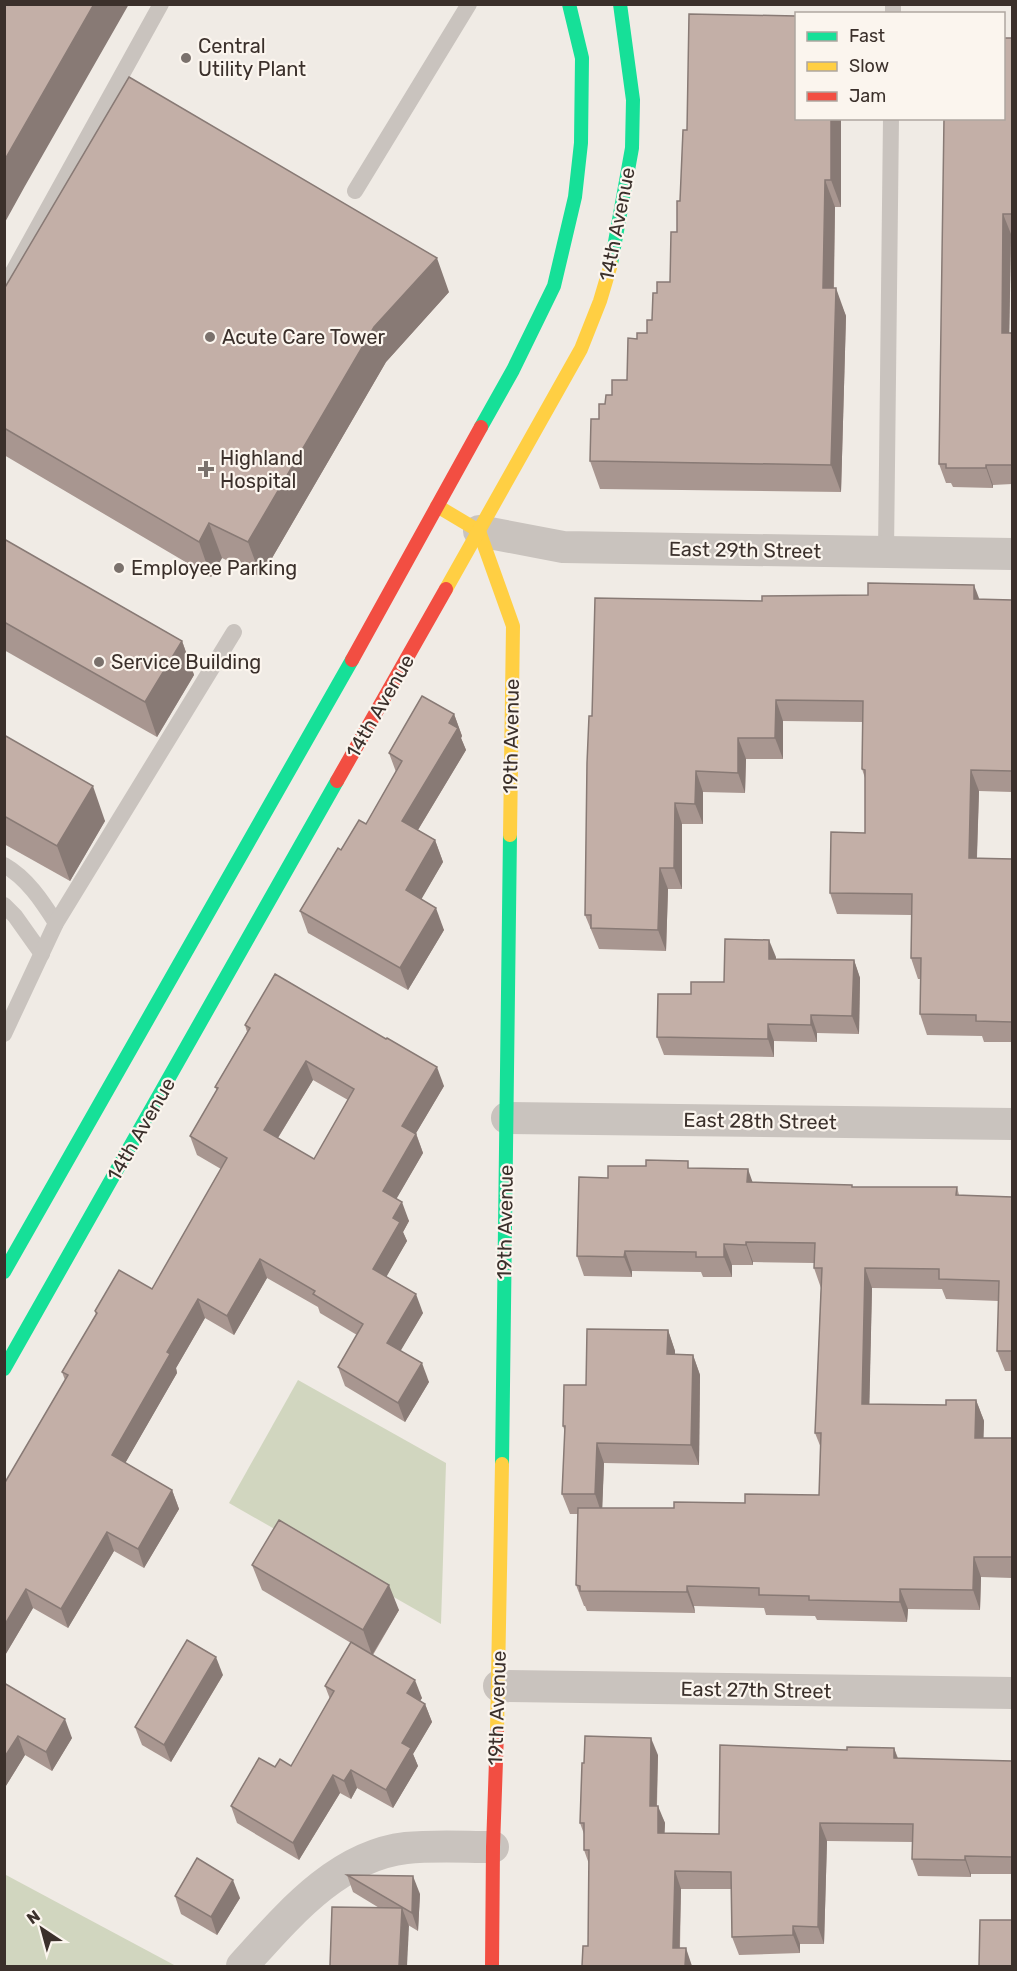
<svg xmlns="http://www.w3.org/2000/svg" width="1017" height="1971" viewBox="0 0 1017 1971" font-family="Rubik,sans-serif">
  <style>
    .green { fill: #d1d6bf }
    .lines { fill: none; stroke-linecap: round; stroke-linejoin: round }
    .lane { stroke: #c9c3be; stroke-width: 16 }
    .street { stroke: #c9c3be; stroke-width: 32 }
    .fast { stroke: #16e098; stroke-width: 14 }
    .slow { stroke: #ffcf43; stroke-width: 14 }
    .jam { stroke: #f24e42; stroke-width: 14 }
    .wall { fill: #a89690; fill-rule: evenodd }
    .shaded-wall { fill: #887a75 }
    .building { fill: #c3afa7; stroke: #887a75; stroke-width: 1.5; fill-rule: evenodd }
    .poi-dot { fill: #7a716c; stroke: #fbf5ee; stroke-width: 2 }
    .labels { text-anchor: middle; stroke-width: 4.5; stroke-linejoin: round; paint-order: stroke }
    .poi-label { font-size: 20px; fill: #3b302b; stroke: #fbf5ee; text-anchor: start }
    .street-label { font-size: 20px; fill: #3b302b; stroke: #fbf5ee }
  </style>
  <rect width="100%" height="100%" fill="#f0ebe5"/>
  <g class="green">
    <polygon points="298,1380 446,1463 441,1624 229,1503"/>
    <polygon points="6,1875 176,1966 5,1966"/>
  </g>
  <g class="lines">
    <g class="lane">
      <polyline points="893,14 893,4"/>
      <polyline points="355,191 469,4"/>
      <polyline points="4,288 161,4"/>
      <polyline points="886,552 891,118"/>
      <path d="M 4,865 C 27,878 42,901 56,923"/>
      <polyline points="4,905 15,916 42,954"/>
      <polyline points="4,1034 56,923 234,632"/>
    </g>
    <g class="street">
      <polyline points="479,531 563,547 1012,554"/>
      <polyline points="507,1118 1012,1124"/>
      <polyline points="499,1686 1012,1693"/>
      <path d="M 242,1966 C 286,1918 336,1856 406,1848 C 434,1845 464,1847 493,1847"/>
    </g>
    <g class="fast">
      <polyline points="611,264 632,148 633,100 620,4"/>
      <polyline points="481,427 513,370 554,286 575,197 581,143 582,58 569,4"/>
      <polyline points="4,1272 352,660"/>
      <polyline points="4,1369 337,781"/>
      <polyline points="502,1464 510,835"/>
    </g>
    <g class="slow">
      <polyline points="437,506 479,531 513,626 510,835"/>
      <polyline points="446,589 581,349 600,301 611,264"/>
      <polyline points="497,1732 502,1464"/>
    </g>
    <g class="jam">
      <polyline points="352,660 481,427"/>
      <polyline points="337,781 446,589"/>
      <polyline points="492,1966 493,1847 497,1732"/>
    </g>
  </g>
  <g class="wall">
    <polygon points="1012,38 1012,234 1011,234 1009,333 1012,333 1012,484 993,485 993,488 953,487 951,483 946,483 939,464"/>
    <polygon points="841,118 841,207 835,207 834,288 846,316 841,492 600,489 590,461 599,419 605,404 612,395 627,380 637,339 647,333 652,320 657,293 670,282 677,232 680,201"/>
    <polygon points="4,289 449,292 386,362 261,577 222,558 211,577 4,455"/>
    <polygon points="4,539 182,641 194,675 157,737 4,650"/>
    <polygon points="980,599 1012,600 1012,792 979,791 977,858 1012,859 1012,1042 984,1042 982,1036 927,1035 920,1014 920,979 918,979 911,958 911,915 837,914 830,893 865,833 865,778 862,769 863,722 783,721 783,759 746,759 745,793 703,792 703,824 682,824 682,889 668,889 666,951 599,949 585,915 592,716 762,601"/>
    <polygon points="454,714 462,736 461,738 466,750 418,830 435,840 443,862 421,899 444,930 408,990 308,933 300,911 341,850 366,824 396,772 389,753"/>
    <polygon points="4,735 105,821 70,881 4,844"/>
    <polygon points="776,957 776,959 854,960 860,978 859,1034 817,1033 817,1042 774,1041 774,1057 664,1055 657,1037 691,994 724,982"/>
    <path d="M 245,1025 L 444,1086 L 416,1133 L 423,1153 L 396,1199 L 409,1221 L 403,1232 L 407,1241 L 386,1276 L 423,1313 L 400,1351 L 429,1382 L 405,1422 L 345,1386 L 338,1367 L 357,1335 L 320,1313 L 318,1307 L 267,1278 L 234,1335 L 205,1318 L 176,1368 L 177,1373 L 125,1463 L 172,1490 L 179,1509 L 144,1568 L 114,1551 L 68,1628 L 33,1608 L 4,1657 L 4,1484 L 65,1380 L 62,1372 L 96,1315 L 95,1311 L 152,1289 L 221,1169 L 197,1155 L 190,1136 L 217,1091 L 215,1087 L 247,1032 ZM 313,1080 L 348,1100 L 314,1159 L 278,1138 Z"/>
    <polygon points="690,1168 753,1182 853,1187 957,1187 959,1195 1012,1197 1012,1371 1005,1371 997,1351 999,1301 946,1299 942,1289 872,1288 869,1404 946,1405 976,1400 984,1421 983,1438 1012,1438 1012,1578 981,1577 980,1610 908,1609 907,1622 817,1620 815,1616 766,1615 764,1608 694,1606 695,1613 587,1611 585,1606 584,1606 576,1585 578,1514 570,1514 562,1494 565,1432 563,1426 586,1385 668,1330 675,1351 675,1354 693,1355 700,1375 699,1465 604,1463 602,1508 674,1508 745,1503 819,1495 821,1448 815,1433 821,1288 814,1268 814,1263 753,1262 753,1265 732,1265 732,1277 703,1277 701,1272 632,1271 632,1277 584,1276 577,1256 608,1178"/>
    <polygon points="252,1565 399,1610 373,1655 422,1698 420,1701 425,1704 432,1722 413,1754 418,1766 393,1808 357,1788 351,1799 340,1793 299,1860 237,1823 231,1806 275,1767 291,1766 330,1699 325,1686 351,1643 262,1590"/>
    <polygon points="223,1675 171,1762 142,1745 135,1727"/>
    <polygon points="4,1683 72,1738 52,1771 25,1755 4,1789"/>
    <polygon points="894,1748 898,1758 1012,1761 1012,1874 971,1874 971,1877 918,1876 912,1859 913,1842 827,1841 824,1944 800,1944 800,1953 739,1955 732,1937 731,1889 681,1889 680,1948 692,1966 582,1966 588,1946 589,1864 584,1850 584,1834 580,1823 658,1755 657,1806 665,1823 664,1833 719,1834 847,1750"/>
    <polygon points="347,1875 420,1894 418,1931 408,1925 409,1926 353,1892"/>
    <polygon points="175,1896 240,1898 217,1935 181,1914"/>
  </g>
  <g class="shaded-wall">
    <polygon points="94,4 129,4 25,186 4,224 4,161"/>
    <polygon points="831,118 841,118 841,207 831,180"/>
    <polygon points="825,180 835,207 833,316 823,288"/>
    <polygon points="1003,214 1011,234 1009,353 1002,333"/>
    <polygon points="437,258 449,292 386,362 261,577 248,542 374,327"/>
    <polygon points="836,288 846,316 841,492 831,465"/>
    <polygon points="986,465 993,485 993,488 986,468"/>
    <polygon points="209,523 222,558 211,577 199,542"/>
    <polygon points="974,585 982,606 974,599"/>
    <polygon points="182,641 194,675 157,737 145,702"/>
    <polygon points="776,700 783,721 783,759 775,738"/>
    <polygon points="454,714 462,736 461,738 466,750 410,843 402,821"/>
    <polygon points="738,738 746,759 745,793 738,773"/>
    <polygon points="971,770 979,791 976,879 969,858"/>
    <polygon points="696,771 703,792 703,824 695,804"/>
    <polygon points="93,786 105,821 70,881 57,846"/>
    <polygon points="675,803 682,824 682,889 674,868"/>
    <polygon points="435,840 443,862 414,912 406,890"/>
    <polygon points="660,868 668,889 666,951 658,930"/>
    <polygon points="436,908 444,930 408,990 400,968"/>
    <polygon points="769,940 776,957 775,976 769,959"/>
    <polygon points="854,960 860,978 859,1034 852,1016"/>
    <polygon points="811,1015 817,1033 817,1042 811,1025"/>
    <polygon points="768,1024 774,1041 774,1057 768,1039"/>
    <polygon points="306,1061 313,1080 271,1149 264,1130"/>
    <polygon points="437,1067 444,1086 409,1145 402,1126"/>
    <polygon points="416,1134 423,1153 390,1210 383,1191"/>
    <polygon points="748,1169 755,1189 747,1182"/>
    <polygon points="402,1202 409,1221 403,1232 407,1241 380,1288 373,1269 393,1218"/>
    <polygon points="746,1242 753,1262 753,1265 746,1245"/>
    <polygon points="724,1244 732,1265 732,1277 724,1257"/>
    <polygon points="625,1251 632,1271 632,1277 624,1257"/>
    <polygon points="260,1259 267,1278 234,1335 227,1316"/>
    <polygon points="865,1268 872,1288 869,1424 862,1404"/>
    <polygon points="416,1294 423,1313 394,1362 387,1343"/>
    <polygon points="198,1299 205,1318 176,1368 177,1373 119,1474 112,1455 167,1352"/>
    <polygon points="668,1330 675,1351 675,1374 667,1354"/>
    <polygon points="693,1355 700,1375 699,1465 691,1445"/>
    <polygon points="422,1363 429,1382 405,1422 398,1403"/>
    <polygon points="976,1400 984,1421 983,1458 975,1438"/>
    <polygon points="597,1443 604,1463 602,1515 595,1494"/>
    <polygon points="172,1490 179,1509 144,1568 138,1549"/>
    <polygon points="107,1532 114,1551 68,1628 61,1609"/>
    <polygon points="974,1557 981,1577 980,1610 973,1590"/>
    <polygon points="389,1585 399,1610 372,1655 363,1630"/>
    <polygon points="687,1586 694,1606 695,1613 687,1592"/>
    <polygon points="26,1589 33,1608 4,1657 4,1626"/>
    <polygon points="900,1589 908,1609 907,1622 900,1602"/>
    <polygon points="216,1657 223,1675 171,1762 164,1745"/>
    <polygon points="415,1680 422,1698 413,1711 407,1693"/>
    <polygon points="425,1704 432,1722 413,1754 418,1766 393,1808 386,1790 402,1743"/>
    <polygon points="65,1719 72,1738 52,1771 46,1752"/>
    <polygon points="18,1736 25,1755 4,1789 4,1758"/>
    <polygon points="651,1738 658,1755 656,1823 650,1806"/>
    <polygon points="894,1748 900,1766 894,1758"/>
    <polygon points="351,1770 357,1788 351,1799 344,1781"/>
    <polygon points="333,1775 340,1793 299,1860 293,1843"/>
    <polygon points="658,1806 665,1823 664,1850 658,1833"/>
    <polygon points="820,1823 827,1841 824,1944 818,1927"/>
    <polygon points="965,1856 971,1874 971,1877 965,1860"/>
    <polygon points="675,1871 681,1889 679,1965 673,1948"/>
    <polygon points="413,1876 420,1894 418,1931 412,1913"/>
    <polygon points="233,1880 240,1898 217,1935 211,1917"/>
    <polygon points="402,1908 409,1926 407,1966 399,1966"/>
    <polygon points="793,1926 800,1944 800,1953 793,1935"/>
    <polygon points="686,1948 692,1966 685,1966"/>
  </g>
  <g class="building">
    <polygon points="4,4 94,4 4,161"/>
    <polygon points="689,14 796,16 796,118 831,118 831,180 825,180 823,288 836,288 831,465 590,461 591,419 599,419 599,404 605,404 606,395 612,395 612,380 627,380 628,338 637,339 637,333 647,333 647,320 652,320 653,293 657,293 657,282 670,282 671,232 677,232 677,201 680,201 683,130 687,130"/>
    <polygon points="1004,38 1012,38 1012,214 1003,214 1002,333 1012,333 1012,465 986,465 986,468 946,468 946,464 939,464 944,118 1004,118"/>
    <polygon points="129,77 437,258 374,327 248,542 209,523 199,542 4,428 4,289"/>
    <polygon points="4,539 182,641 145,702 4,622"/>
    <polygon points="868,583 974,585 974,599 1012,600 1012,771 971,770 969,858 1012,859 1012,1022 976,1021 976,1015 920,1014 921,958 911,958 912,894 830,893 831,832 865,833 865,770 862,769 863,701 776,700 775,738 738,738 738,773 696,771 695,804 675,803 674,868 660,868 658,930 591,928 591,915 585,915 587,763 589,716 592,716 595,598 762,601 762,596 868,595"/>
    <polygon points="422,696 454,714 449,723 458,728 402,821 435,840 406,890 436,908 400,968 300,911 338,848 341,850 359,820 366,824 402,761 389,753"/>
    <polygon points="4,735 93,786 57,846 4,816"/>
    <polygon points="725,939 769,940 769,959 854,960 852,1016 811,1015 811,1025 768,1024 768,1039 657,1037 658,994 691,994 691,982 724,982"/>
    <path d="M 275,974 L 386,1039 L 387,1038 L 437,1067 L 402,1126 L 416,1134 L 383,1191 L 402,1202 L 393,1218 L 400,1222 L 373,1269 L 416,1294 L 387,1343 L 422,1363 L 398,1403 L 338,1367 L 363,1324 L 313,1294 L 315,1291 L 260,1259 L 227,1316 L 198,1299 L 167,1352 L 170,1354 L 112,1455 L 172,1490 L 138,1549 L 107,1532 L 61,1609 L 26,1589 L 4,1626 L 4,1484 L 68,1375 L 62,1372 L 97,1313 L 95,1311 L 119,1270 L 152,1289 L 227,1158 L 190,1136 L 218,1088 L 215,1087 L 250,1028 L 245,1025 ZM 306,1061 L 354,1089 L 314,1159 L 264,1130 Z"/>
    <polygon points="646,1160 688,1161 688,1168 748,1169 747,1182 852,1185 852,1187 957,1187 956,1195 1012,1197 1012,1351 997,1351 999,1281 939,1279 939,1269 865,1268 862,1404 946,1405 946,1400 976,1400 975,1438 1012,1438 1012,1557 974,1557 973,1590 900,1589 900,1602 809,1600 809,1596 759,1595 759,1588 687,1586 687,1592 580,1591 580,1586 576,1585 578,1508 674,1508 674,1502 745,1503 745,1494 819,1495 821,1433 815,1433 822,1268 814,1268 815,1243 746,1242 746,1245 724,1244 724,1257 696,1257 696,1252 625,1251 624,1257 577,1256 579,1177 608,1178 608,1166 646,1166"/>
    <polygon points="587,1329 668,1330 667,1354 693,1355 691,1445 597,1443 595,1494 562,1494 565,1426 563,1426 564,1385 586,1385"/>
    <polygon points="279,1520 389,1585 363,1630 252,1565"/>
    <polygon points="187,1640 216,1657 164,1745 135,1727"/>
    <polygon points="351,1642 415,1680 407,1693 425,1704 402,1743 411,1748 386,1790 351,1770 344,1781 333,1775 293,1843 231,1806 259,1758 275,1767 280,1759 291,1766 334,1691 325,1686"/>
    <polygon points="4,1683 65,1719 46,1752 18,1736 4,1758"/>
    <polygon points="585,1736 651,1738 650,1806 658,1806 658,1833 719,1834 720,1745 847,1750 847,1747 894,1748 894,1758 1012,1761 1012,1857 965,1856 965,1860 912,1859 913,1824 820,1823 818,1927 793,1926 793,1935 732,1937 731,1872 675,1871 673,1948 686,1948 685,1966 582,1966 583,1946 588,1946 589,1850 584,1850 584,1823 580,1823 582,1763 584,1763"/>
    <polygon points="197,1858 233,1880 211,1917 175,1896"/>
    <polygon points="347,1875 413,1876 412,1913"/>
    <polygon points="332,1907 402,1908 399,1966 330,1966"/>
    <polygon points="980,1920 1012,1920 1012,1966 979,1966"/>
  </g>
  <g class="poi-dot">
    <circle cx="186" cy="58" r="6"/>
    <circle cx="210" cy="337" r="6"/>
    <path d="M203 460h6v6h6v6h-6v6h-6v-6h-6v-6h6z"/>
    <circle cx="119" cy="568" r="6"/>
    <circle cx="99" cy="662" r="6"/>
  </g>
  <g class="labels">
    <g class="poi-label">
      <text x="198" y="53">Central<tspan x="198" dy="23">Utility Plant</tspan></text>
      <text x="222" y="344">Acute Care Tower</text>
      <text x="220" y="465">Highland<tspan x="220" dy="23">Hospital</tspan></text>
      <text x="131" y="575">Employee Parking</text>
      <text x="111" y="669">Service Building</text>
    </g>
    <g class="street-label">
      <text transform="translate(617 224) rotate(-79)" y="7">14th Avenue</text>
      <text transform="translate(745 550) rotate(1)" y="7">East 29th Street</text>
      <text transform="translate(380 706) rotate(-60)" y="7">14th Avenue</text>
      <text transform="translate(511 736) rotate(-89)" y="7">19th Avenue</text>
      <text transform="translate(760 1121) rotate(1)" y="7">East 28th Street</text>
      <text transform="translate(141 1129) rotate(-60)" y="7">14th Avenue</text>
      <text transform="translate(505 1222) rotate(-89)" y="7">19th Avenue</text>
      <text transform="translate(756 1690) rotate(1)" y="7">East 27th Street</text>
      <text transform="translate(497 1708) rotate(-88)" y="7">19th Avenue</text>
    </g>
  </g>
  <rect width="1017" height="1971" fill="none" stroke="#3b302b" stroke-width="12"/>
  <rect x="795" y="12" width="210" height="108" fill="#fbf5ee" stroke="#aea6a0" stroke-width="1.5"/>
  <rect x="807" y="32" width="30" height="9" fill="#16e098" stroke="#aea6a0" stroke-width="1.5"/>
  <text x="849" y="42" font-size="18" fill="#3b302b">Fast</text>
  <rect x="807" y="62" width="30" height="9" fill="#ffcf43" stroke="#aea6a0" stroke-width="1.5"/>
  <text x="849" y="72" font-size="18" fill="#3b302b">Slow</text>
  <rect x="807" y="92" width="30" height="9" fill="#f24e42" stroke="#aea6a0" stroke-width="1.5"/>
  <text x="849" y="102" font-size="18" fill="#3b302b">Jam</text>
  <g transform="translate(42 1929) rotate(324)" stroke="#fbf5ee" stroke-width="4.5" paint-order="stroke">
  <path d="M0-4.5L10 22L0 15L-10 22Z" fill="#3b302b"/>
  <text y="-9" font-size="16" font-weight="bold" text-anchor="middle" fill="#3b302b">N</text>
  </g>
</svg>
